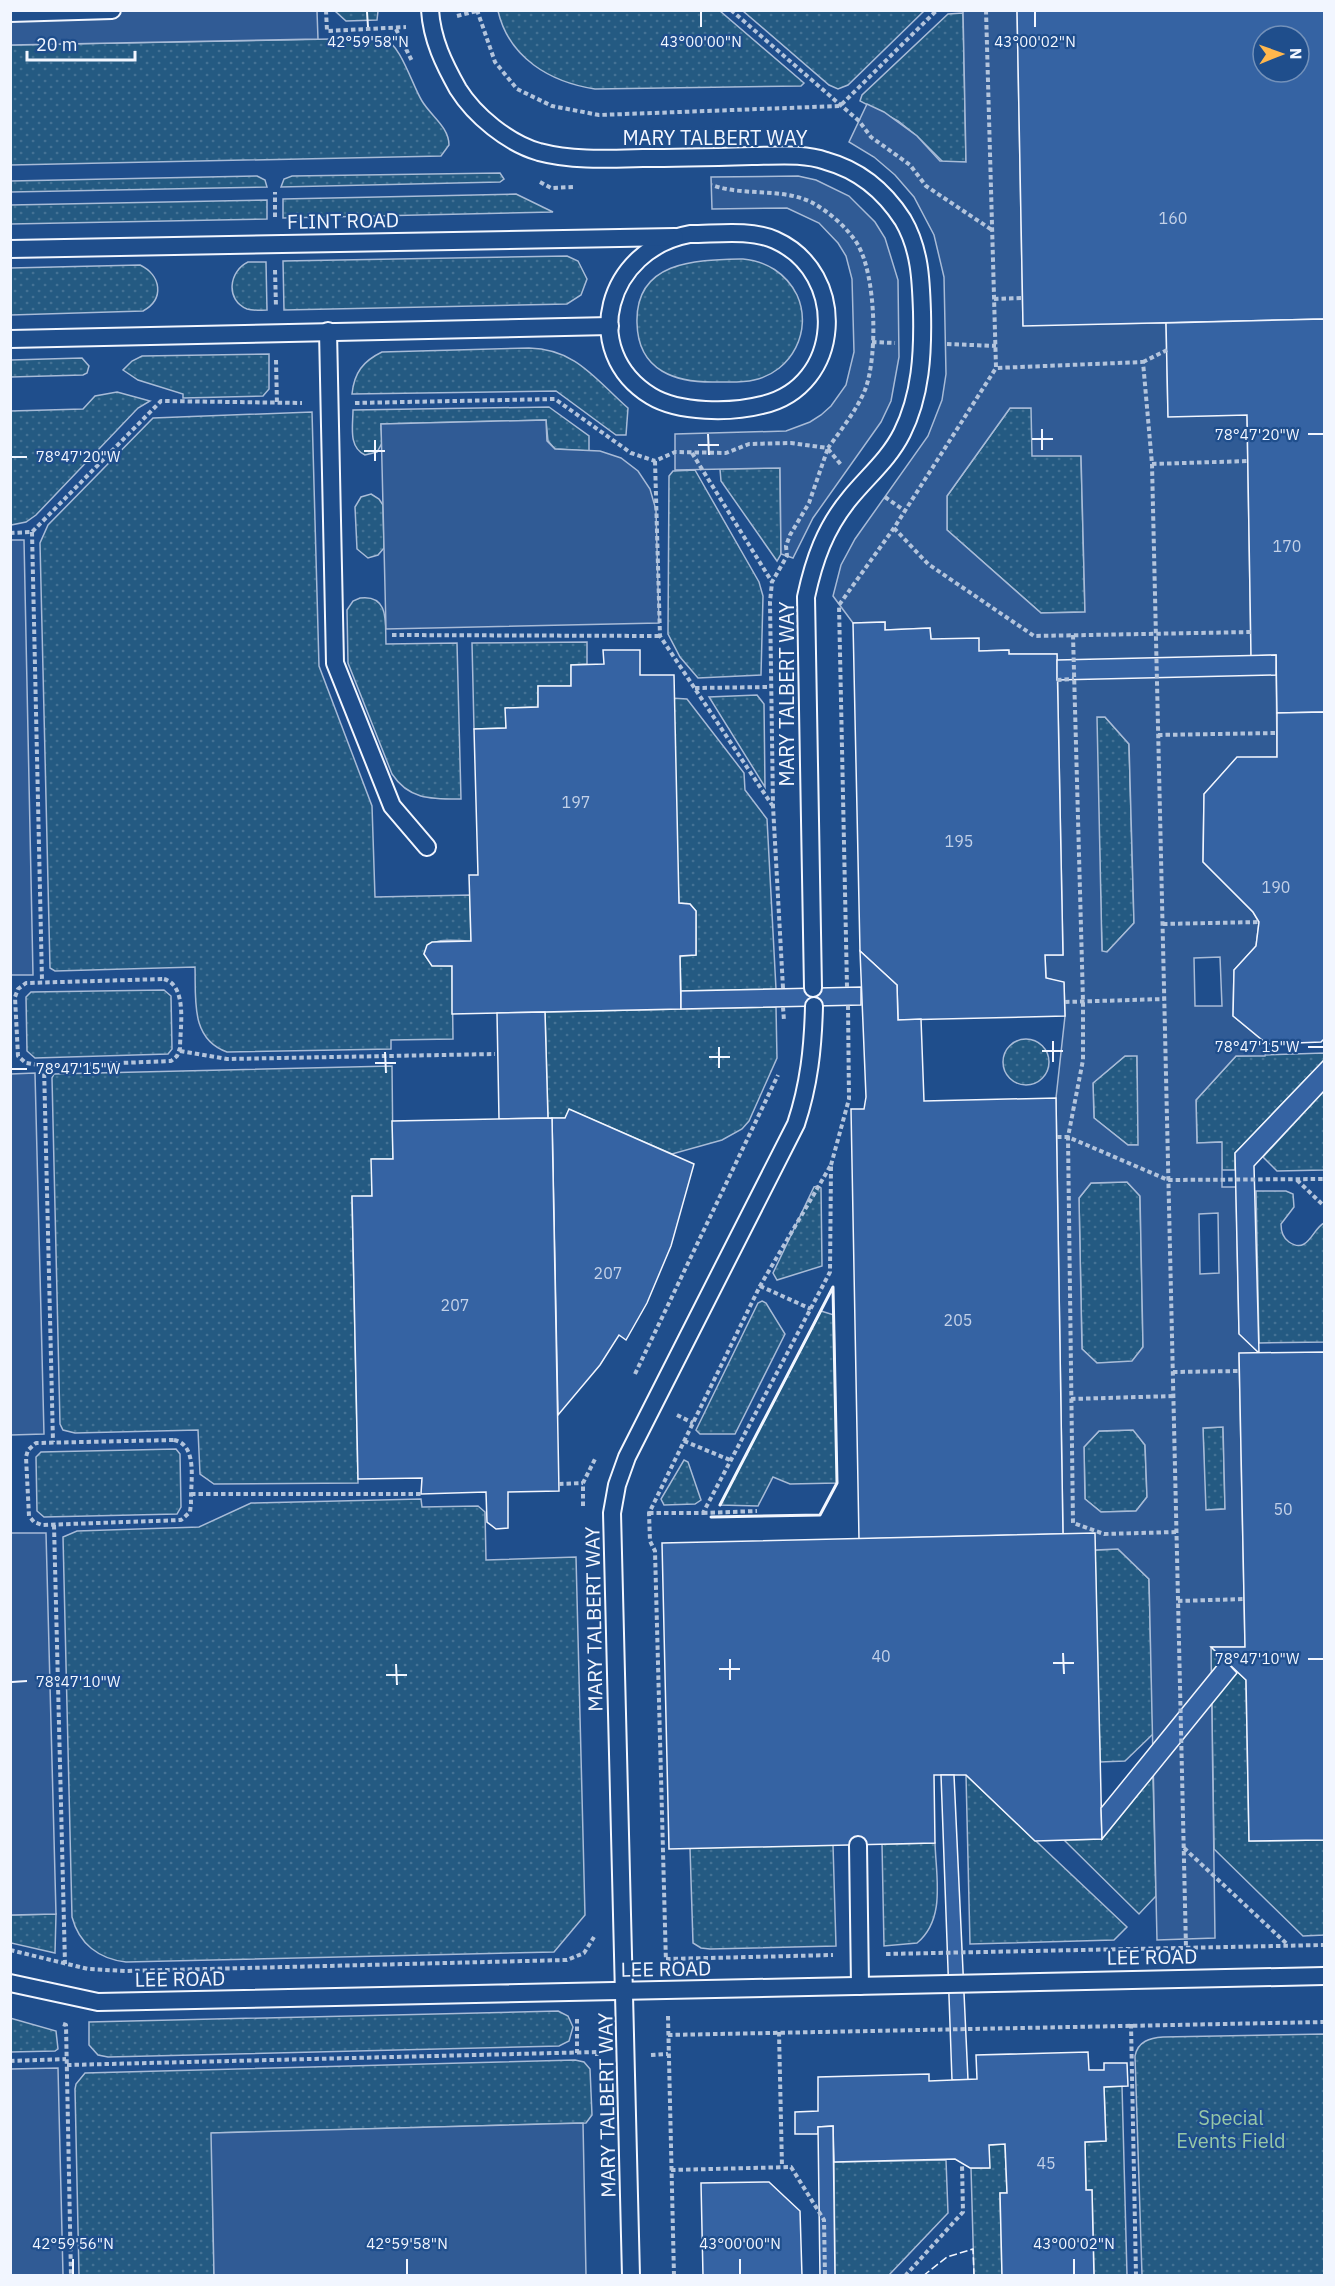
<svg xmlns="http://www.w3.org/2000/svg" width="1335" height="2286" viewBox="0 0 1335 2286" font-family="'IBM Plex Sans',sans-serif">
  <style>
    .grass { fill: url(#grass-dots); stroke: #a8bbd7; stroke-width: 1.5 }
    .parking { fill: #305b95; stroke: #a8bbd7; stroke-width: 1.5; fill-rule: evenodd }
    .building { fill: #3563a3; stroke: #f2f6ff; stroke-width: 1.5; fill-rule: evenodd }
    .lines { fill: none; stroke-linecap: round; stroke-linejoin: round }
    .lane-casing { stroke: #f2f6ff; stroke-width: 20 }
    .path { stroke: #b3c4dc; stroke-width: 4; stroke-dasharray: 4.5 3; stroke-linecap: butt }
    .lane { stroke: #1f4e8c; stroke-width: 16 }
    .fence { stroke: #f2f6ff; stroke-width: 1.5; stroke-dasharray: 8 3; stroke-linecap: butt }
    .wall { stroke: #f2f6ff; stroke-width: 3 }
    .ticks { fill: none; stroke: #f2f6ff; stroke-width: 2 }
    .labels { text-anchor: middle; stroke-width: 4.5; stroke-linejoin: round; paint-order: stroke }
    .number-label { font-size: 16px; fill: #c3d1e8 }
    .street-label { font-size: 20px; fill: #f2f6ff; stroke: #1f4e8c }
    .park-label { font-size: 20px; fill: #97c8a6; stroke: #1f4e8c }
    .ticks-label { font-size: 15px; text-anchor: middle; fill: #f2f6ff; stroke: #1f4e8c; stroke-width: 4.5; stroke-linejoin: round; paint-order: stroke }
  </style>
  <defs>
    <pattern id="grass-dots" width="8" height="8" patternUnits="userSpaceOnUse" patternTransform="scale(1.5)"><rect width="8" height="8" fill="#245a82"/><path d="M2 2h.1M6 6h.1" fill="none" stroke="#447295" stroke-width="1.8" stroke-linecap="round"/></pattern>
  </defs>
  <rect width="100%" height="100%" fill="#1f4e8c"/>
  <g class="grass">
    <polygon points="335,11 378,11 377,20 346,21"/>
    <path d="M 498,11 L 720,11 L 804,83 L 801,86 L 595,89 C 550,82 509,58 498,11 Z"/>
    <polygon points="743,11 924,11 848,85 838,89 829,85"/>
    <polygon points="963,13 966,162 943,162 917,136 898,121 860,101 862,95 948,14"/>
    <path d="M 383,38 C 401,44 412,85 422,101 C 431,116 449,127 449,145 L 441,156 L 11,165 L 11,45 Z"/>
    <polygon points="500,173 504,179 500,182 281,187 284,179 292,176"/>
    <polygon points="257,176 265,180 267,187 11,192 11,181"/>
    <polygon points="516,194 553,212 283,218 283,199"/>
    <polygon points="267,200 267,219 11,224 11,205"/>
    <polygon points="567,256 578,261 587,279 581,295 567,304 284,310 283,261"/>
    <path d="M 743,259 C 766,261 786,273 797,295 C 813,330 792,372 754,380 C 742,383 729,382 717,382 C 677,383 638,372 637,323 C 635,260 697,260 743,259 Z"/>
    <path d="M 248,262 L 266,262 L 267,310 C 260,310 253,311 247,309 C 225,300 229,271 248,262 Z"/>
    <path d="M 140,265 C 161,275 165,299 143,311 L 11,315 L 11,268 Z"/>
    <path d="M 529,348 C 576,349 595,379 628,408 L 626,435 L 616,435 L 556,391 L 352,394 C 354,373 363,361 382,352 Z"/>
    <polygon points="269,354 269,389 263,396 183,398 183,394 138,380 123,370 132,361 142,356"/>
    <polygon points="82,358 89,366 87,373 83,375 11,377 11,360"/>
    <polygon points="117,392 150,401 138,408 36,515 26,522 11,525 11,411 83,409 95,396"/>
    <path d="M 549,407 L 589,436 L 589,451 L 555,449 L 548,441 L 546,420 L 381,424 L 382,443 L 377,452 L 365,455 C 348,447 353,426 353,410 Z"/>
    <polygon points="1010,408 1032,408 1081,456 1085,612 1041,613 947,530 947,496"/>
    <path d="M 312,412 L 319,666 L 372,806 L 375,897 L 470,895 L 471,941 C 455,941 429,935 424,954 L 432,965 L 452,966 L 453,1039 L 391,1040 L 391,1049 L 227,1052 C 190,1039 196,999 195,967 L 55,971 L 50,968 L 40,543 L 48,525 L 153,418 Z"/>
    <polygon points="780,468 781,554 777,561 721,481 720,469"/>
    <polygon points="695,470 759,582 763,596 761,675 698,678 680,657 668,634 669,476 673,471"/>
    <polygon points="371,494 379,499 383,505 384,548 378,555 368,558 357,549 355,507 361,497"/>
    <path d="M 360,598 C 390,594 385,624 386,644 L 457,643 L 461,799 C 432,799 409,800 392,774 L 348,663 L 347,610 L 353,601 Z"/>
    <polygon points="587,642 587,664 571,665 571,686 538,686 538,707 506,708 506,728 474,729 472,643"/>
    <polygon points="757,695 764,704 765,787 709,697"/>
    <polygon points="670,698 687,699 744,773 745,790 767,819 776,989 681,991 680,956 696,955 696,911 690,904 679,903"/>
    <polygon points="1096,717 1105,717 1129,744 1134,923 1107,952 1102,952"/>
    <polygon points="164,990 171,996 172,1049 168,1054 35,1058 27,1051 26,997 31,992"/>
    <polygon points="776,1007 777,1058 749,1121 742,1129 722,1140 672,1154 570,1110 565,1118 548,1118 545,1012"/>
    <circle cx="1026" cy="1062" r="23"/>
    <polygon points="1324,1053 1324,1060 1235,1153 1235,1170 1222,1170 1221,1142 1197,1143 1196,1100 1236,1056"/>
    <polygon points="1137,1055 1139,1145 1128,1145 1094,1118 1093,1083 1125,1056"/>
    <polygon points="392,1066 393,1159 372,1159 372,1196 352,1197 358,1483 214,1484 200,1474 198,1430 75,1433 63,1430 60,1424 52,1078 54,1074"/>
    <polygon points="1324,1091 1324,1170 1277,1171 1263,1157"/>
    <polygon points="1127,1182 1140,1196 1143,1347 1132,1362 1097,1363 1082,1349 1079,1198 1091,1183"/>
    <polygon points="818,1186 821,1188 822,1266 777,1280 773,1273 814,1187"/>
    <path d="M 1256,1191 L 1286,1191 L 1293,1194 L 1294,1207 L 1281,1224 C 1281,1231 1283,1238 1289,1242 C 1308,1255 1312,1229 1324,1223 L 1324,1342 L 1259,1343 Z"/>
    <polygon points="762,1301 766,1303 785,1334 735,1434 700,1434 696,1430 758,1303"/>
    <polygon points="821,1311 834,1315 837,1483 790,1484 773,1477 758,1506 720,1505"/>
    <polygon points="1223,1427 1225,1509 1205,1510 1203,1428"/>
    <polygon points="1134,1430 1145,1445 1147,1497 1136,1511 1101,1512 1085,1499 1084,1447 1099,1431"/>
    <polygon points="176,1449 180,1454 181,1507 177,1514 44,1517 37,1511 36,1457 41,1452"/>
    <polygon points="684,1460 688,1462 701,1500 695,1504 664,1505 661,1499"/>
    <path d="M 421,1499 L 422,1507 L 478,1506 L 485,1512 L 486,1560 L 576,1557 L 585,1915 L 554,1952 L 126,1962 C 99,1959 79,1944 72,1917 L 63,1537 L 77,1531 L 199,1527 L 251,1503 Z"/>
    <polygon points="1118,1549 1149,1579 1153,1734 1125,1761 1100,1762 1095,1550"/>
    <polygon points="1211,1647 1246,1680 1249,1841 1324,1840 1324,1935 1303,1936 1214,1849"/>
    <polygon points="966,1775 1127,1927 1114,1940 970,1944"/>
    <polygon points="1153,1776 1156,1896 1139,1914 1064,1840 1102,1839"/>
    <path d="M 935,1843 C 936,1877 946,1919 917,1943 L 884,1946 L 882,1844 Z"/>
    <polygon points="833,1845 836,1946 710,1949 701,1948 693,1943 690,1848"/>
    <polygon points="56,1914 55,1953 11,1943 10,1915"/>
    <polygon points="558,2011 568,2016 573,2027 569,2041 559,2046 108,2057 98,2055 89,2045 89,2022"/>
    <polygon points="10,2018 56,2031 58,2049 55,2051 11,2052"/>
    <path d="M 1324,2034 L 1324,2275 L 1142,2275 L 1135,2056 C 1138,2041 1150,2038 1163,2037 Z"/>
    <polygon points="575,2060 584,2062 590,2069 592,2115 586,2123 212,2133 214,2275 79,2275 75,2089 76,2084 85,2073"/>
    <polygon points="1122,2086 1127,2275 1094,2275 1092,2190 1086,2190 1085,2142 1106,2141 1104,2087"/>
    <polygon points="1005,2144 1007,2193 1000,2193 1002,2275 974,2275 971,2168 989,2168 989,2145"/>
    <polygon points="946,2160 948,2213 889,2275 835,2275 834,2162"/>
  </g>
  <g class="parking">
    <polygon points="10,11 317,11 318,39 11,45"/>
    <path d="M 963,11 L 1017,11 L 1023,325 L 1166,323 L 1168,416 L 1247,415 L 1251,655 L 1276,655 L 1277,757 L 1237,758 L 1204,794 L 1203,862 L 1253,912 L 1259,922 L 1256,946 L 1234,970 L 1233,1016 L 1267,1044 L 1265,1056 L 1236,1056 L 1196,1100 L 1197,1143 L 1222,1142 L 1222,1187 L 1236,1187 L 1239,1333 L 1259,1353 L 1239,1354 L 1245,1647 L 1211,1647 L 1215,1938 L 1157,1940 L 1149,1579 L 1118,1549 L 1095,1550 L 1063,1534 L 1056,1098 L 1065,1016 L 1064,983 L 1046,978 L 1045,955 L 1063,955 L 1057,654 L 1009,654 L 1008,650 L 979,651 L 931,639 L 930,628 L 885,630 L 885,622 L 853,623 L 833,596 L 841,565 L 855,539 L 928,436 L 942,400 L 946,374 L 944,277 L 934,235 L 914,197 L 895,175 L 874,157 L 849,142 L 867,104 L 884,112 L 917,136 L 940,161 L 966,162 ZM 1010,408 L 1031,408 L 1032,456 L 1081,456 L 1085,612 L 1041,613 L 947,530 L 947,496 ZM 1097,717 L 1105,717 L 1129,744 L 1134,923 L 1107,952 L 1102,951 ZM 1220,957 L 1222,1006 L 1195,1006 L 1194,958 ZM 1125,1056 L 1137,1056 L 1138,1145 L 1128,1145 L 1094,1118 L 1093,1083 ZM 1127,1182 L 1140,1196 L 1143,1347 L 1132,1361 L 1097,1363 L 1082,1349 L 1079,1198 L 1091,1183 ZM 1218,1213 L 1219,1273 L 1200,1274 L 1199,1214 ZM 1223,1427 L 1225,1509 L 1206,1510 L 1203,1428 ZM 1133,1430 L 1145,1445 L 1147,1497 L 1136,1511 L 1101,1512 L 1085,1499 L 1084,1447 L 1099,1431 Z"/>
    <polygon points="798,176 816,180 849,196 875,222 885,238 898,280 899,357 891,401 881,422 813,518 793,558 781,554 780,468 675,470 675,434 786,431 810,422 821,415 831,406 846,385 854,352 852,279 846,256 838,243 819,223 787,208 712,209 711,177"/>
    <polygon points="546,420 547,441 555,449 600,451 621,458 638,471 650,489 656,510 659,623 386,629 381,424"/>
    <polygon points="11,540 24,540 33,975 11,975"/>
    <polygon points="35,1073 44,1434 11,1435 11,1074"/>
    <polygon points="11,1533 46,1533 56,1914 11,1915"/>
    <polygon points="58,2068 63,2275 11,2275 11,2069"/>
    <polygon points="583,2123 586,2275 214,2275 211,2133"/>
  </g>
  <g class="building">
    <path d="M 1017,10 L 1324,10 L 1324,319 L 1023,326 ZM 1263,36 L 1299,36 L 1299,72 L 1263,72 Z"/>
    <polygon points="1324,319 1324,712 1277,713 1276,655 1251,656 1247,415 1168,417 1166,323"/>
    <polygon points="885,622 885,630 930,628 931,639 979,638 979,651 1009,650 1009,654 1057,654 1063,955 1045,955 1046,978 1064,982 1065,1016 898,1020 897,985 860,951 853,623"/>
    <polygon points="603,650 640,650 640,675 674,675 679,903 690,904 696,911 696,955 680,956 681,1009 452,1014 452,966 432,966 424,954 427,945 432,942 471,941 469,875 478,875 474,729 506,728 505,708 538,707 538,686 571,686 571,665 604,664"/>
    <polygon points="1276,655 1276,675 1057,680 1057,660"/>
    <polygon points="1324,712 1324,1039 1321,1042 1267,1044 1233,1016 1234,970 1256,946 1259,922 1253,912 1203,862 1204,794 1237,757 1277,757 1277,713"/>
    <polygon points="860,951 897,985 898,1020 921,1019 924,1101 1056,1098 1063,1534 859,1539 851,1109 864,1109 866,1097"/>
    <polygon points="861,987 861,1005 681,1009 681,991"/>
    <polygon points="545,1012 548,1118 499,1119 497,1013"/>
    <polygon points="1324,1060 1324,1091 1254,1166 1259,1353 1239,1334 1235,1153"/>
    <polygon points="569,1109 694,1164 671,1246 647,1303 626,1340 619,1335 600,1365 558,1415 552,1118 565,1118"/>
    <polygon points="552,1118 559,1491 508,1492 508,1528 496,1529 487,1522 486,1492 421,1494 422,1478 358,1479 352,1196 372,1196 371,1159 393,1159 392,1121"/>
    <polygon points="1324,1352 1324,1840 1249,1841 1246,1680 1211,1647 1245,1647 1239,1353"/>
    <polygon points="1095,1533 1102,1839 1035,1841 966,1775 934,1775 935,1843 669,1849 662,1543"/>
    <polygon points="1223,1658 1237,1673 1102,1839 1101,1808"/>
    <polygon points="941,1775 954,1775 968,2080 952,2080"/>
    <polygon points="1088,2052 1089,2070 1104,2070 1104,2063 1127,2063 1128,2086 1104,2087 1106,2141 1085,2142 1086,2190 1092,2190 1094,2276 1002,2276 1000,2193 1007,2193 1005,2144 989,2145 990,2168 970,2168 955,2159 834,2162 833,2126 818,2127 818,2134 795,2134 795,2112 818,2111 818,2077 929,2074 929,2081 977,2079 976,2055"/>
    <polygon points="833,2126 835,2276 820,2276 818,2127"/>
    <polygon points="769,2182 800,2211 802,2276 703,2276 701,2183"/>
  </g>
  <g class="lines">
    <defs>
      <g id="lane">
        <path d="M 430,10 C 432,40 444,64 458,89 C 475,116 508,143 539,152 C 573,161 608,159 643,158 C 679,158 716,157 752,156 C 777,156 803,153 826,161 C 859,170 885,192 903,220 C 920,249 921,280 922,312 C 923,353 921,395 902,433 C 889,459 868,476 850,498 C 825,528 814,560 806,597 L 813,988"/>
        <polyline points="10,13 112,10"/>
        <path d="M 690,234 C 717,234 750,229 775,240 C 849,273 843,387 762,405 C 731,413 679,413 651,396 C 578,351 607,249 690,234 Z"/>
        <polyline points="10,249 675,237"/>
        <polyline points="328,331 335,663 392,806 427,847"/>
        <polyline points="10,339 610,326"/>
        <polyline points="858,1845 860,1986"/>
        <polyline points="10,1983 98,2002 1324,1976"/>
        <path d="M 631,2276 L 612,1513 L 617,1485 L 627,1457 L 796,1124 C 809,1085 813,1048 814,1006"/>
      </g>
    </defs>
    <use href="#lane" class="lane-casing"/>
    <g class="path">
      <polyline points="326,10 327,31 406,27"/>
      <polyline points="477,10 495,62 517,89 552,106 599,115 840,106 937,10"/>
      <polyline points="731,10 859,121 871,137 910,165 926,186 992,230"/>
      <polyline points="986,10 996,368 1143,362 1152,464 1186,1948"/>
      <polyline points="457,16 477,11"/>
      <polyline points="396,29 412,61"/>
      <polyline points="540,182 551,188 573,187"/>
      <polyline points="275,217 275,192"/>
      <polyline points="275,270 276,307"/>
      <polyline points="994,299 1022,298"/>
      <polyline points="872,342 895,343"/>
      <polyline points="947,344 996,346"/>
      <polyline points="276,360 277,404"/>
      <polyline points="1143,362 1167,350"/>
      <path d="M 355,403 L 555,399 L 631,453 L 655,461 L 675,452 L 726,453 L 749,444 L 791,443 L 828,448 C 841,430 856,411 865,390 C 878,356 876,277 858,245 C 848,228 828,211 811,202 C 779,187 745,197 712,185"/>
      <polyline points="828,449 842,466"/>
      <polyline points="692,453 772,582"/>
      <polyline points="655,461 660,636 772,805"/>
      <polyline points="1152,464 1248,461"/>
      <polyline points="885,497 905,511"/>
      <polyline points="894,528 928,564 1034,636 1251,632"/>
      <polyline points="32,532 42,981"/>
      <polyline points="10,533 32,532 161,401 302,403"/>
      <polyline points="392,635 660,636"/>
      <polyline points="1073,635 1083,1001 1083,1060 1068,1137 1073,1523 1104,1534 1176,1532"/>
      <polyline points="1057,680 1074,679"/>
      <polyline points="695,688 769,687"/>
      <polyline points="1158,735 1277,733"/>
      <polyline points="1163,924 1259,922"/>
      <path d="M 164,979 C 188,986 180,1028 180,1048 L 177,1056 L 171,1061 L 44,1066 L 26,1063 L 18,1056 L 15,997 L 18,989 L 26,983 Z"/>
      <polyline points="847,987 839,605 894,528 996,368"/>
      <polyline points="783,988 773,806 770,602 772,582 787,556 786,546 790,535 809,503 828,448"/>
      <polyline points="1065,1002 1164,999"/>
      <polyline points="783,1007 784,1021"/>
      <polyline points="180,1051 227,1059 495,1054"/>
      <polyline points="44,1066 53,1442"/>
      <polyline points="1057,1137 1068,1137 1168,1180 1324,1179"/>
      <polyline points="831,1165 849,1099 848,1005"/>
      <polyline points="1297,1180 1324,1206"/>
      <polyline points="760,1286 811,1309"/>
      <polyline points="1173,1372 1239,1371"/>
      <polyline points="635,1374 778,1075"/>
      <polyline points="1071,1399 1174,1396"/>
      <polyline points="677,1415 693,1423"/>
      <path d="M 174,1440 C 199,1445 190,1484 191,1504 L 190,1512 L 181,1520 L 42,1525 L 34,1522 L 29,1516 L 26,1457 L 28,1450 L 36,1443 Z"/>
      <polyline points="684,1441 730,1460"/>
      <polyline points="559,1484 583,1483"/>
      <polyline points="191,1494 421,1494"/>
      <polyline points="583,1506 583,1483 596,1457"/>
      <polyline points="649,1513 703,1513 830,1272 831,1165 760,1286 649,1513 650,1541 655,1551 666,1964"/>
      <polyline points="703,1513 757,1511"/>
      <polyline points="54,1525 65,1964"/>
      <polyline points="1178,1601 1244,1599"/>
      <polyline points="1184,1848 1288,1945"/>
      <polyline points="10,1950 88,1969 126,1971 567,1960 584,1953 594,1937"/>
      <polyline points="886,1954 1324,1945"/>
      <polyline points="666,1959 833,1955"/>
      <polyline points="668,2016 674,2276"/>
      <polyline points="577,2019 577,2053"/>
      <polyline points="63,2024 66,2025 71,2276"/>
      <polyline points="1131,2024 1136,2276"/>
      <polyline points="779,2032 782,2167"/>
      <polyline points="668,2035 1324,2022"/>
      <polyline points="651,2055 668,2054"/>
      <polyline points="10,2061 66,2059"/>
      <polyline points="67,2065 597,2052 597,2056"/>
      <polyline points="671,2170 791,2167 824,2220 825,2276"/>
      <polyline points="905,2276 963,2212 962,2164"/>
    </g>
    <use href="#lane" class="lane"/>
    <polyline class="fence" points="923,2276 947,2257 973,2249 974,2276"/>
    <polyline class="wall" points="711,1517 820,1515 837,1483 833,1287 720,1505"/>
  </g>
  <path class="ticks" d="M 367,12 L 368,27M 701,12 L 701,27M 1035,12 L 1035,27M 1042,429 L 1042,450M 708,434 L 709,455M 1308,434 L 1323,434M 1032,439 L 1053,439M 375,440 L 375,461M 698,445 L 719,445M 364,451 L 385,451M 12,457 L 27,457M 1053,1041 L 1053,1062M 719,1047 L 719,1068M 1308,1047 L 1323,1047M 1042,1051 L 1063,1051M 385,1052 L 386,1073M 709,1057 L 730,1057M 375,1063 L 396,1063M 12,1069 L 27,1069M 1063,1653 L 1064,1674M 730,1659 L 730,1680M 1308,1659 L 1323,1659M 1053,1663 L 1074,1663M 396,1664 L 397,1685M 719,1669 L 740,1669M 386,1675 L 407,1675M 12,1682 L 27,1681M 73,2259 L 73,2274M 407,2259 L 407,2274M 740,2259 L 740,2274M 1074,2259 L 1074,2274"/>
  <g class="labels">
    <g class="number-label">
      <text x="1173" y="224">160</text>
      <text x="1287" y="552">170</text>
      <text x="576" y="808">197</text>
      <text x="959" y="847">195</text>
      <text x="1276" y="893">190</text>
      <text x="608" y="1279">207</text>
      <text x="455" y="1311">207</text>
      <text x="958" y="1326">205</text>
      <text x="1283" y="1515">50</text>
      <text x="881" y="1662">40</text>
      <text x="1046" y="2169">45</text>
    </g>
    <g class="street-label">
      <text x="715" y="145">MARY TALBERT WAY</text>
      <text transform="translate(343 221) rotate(-1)" y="7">FLINT ROAD</text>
      <text transform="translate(787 694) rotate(-90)" y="7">MARY TALBERT WAY</text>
      <text transform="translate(594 1619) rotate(-91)" y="7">MARY TALBERT WAY</text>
      <text transform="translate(1152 1957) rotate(-1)" y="7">LEE ROAD</text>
      <text transform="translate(666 1969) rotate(-1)" y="7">LEE ROAD</text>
      <text transform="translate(180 1979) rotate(-1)" y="7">LEE ROAD</text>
      <text transform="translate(607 2105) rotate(-91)" y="7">MARY TALBERT WAY</text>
    </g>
    <g class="park-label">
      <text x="1231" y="2125">Special<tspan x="1231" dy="23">Events Field</tspan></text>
    </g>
  </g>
  <g class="ticks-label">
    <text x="368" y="47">42°59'58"N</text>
    <text x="701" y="47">43°00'00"N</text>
    <text x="1035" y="47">43°00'02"N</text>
    <text x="1257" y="440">78°47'20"W</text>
    <text x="78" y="462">78°47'20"W</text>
    <text x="1257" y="1052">78°47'15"W</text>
    <text x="78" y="1074">78°47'15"W</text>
    <text x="1257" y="1664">78°47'10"W</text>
    <text x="78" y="1687">78°47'10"W</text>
    <text x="73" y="2249">42°59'56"N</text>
    <text x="407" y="2249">42°59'58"N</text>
    <text x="740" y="2249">43°00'00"N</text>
    <text x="1074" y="2249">43°00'02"N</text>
  </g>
  <rect width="1335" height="2286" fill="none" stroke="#f2f6ff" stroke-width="24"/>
  <g transform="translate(1281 54) rotate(89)"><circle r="28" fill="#1f4e8c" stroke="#7391ba" stroke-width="1.5"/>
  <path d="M0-4.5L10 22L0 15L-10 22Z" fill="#ffb74d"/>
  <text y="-9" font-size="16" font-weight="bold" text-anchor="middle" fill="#f2f6ff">N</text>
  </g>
  <path d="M27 51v9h108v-9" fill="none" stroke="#f2f6ff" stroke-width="3"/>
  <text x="36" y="51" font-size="18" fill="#f2f6ff" stroke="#1f4e8c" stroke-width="4.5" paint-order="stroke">20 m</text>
</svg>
